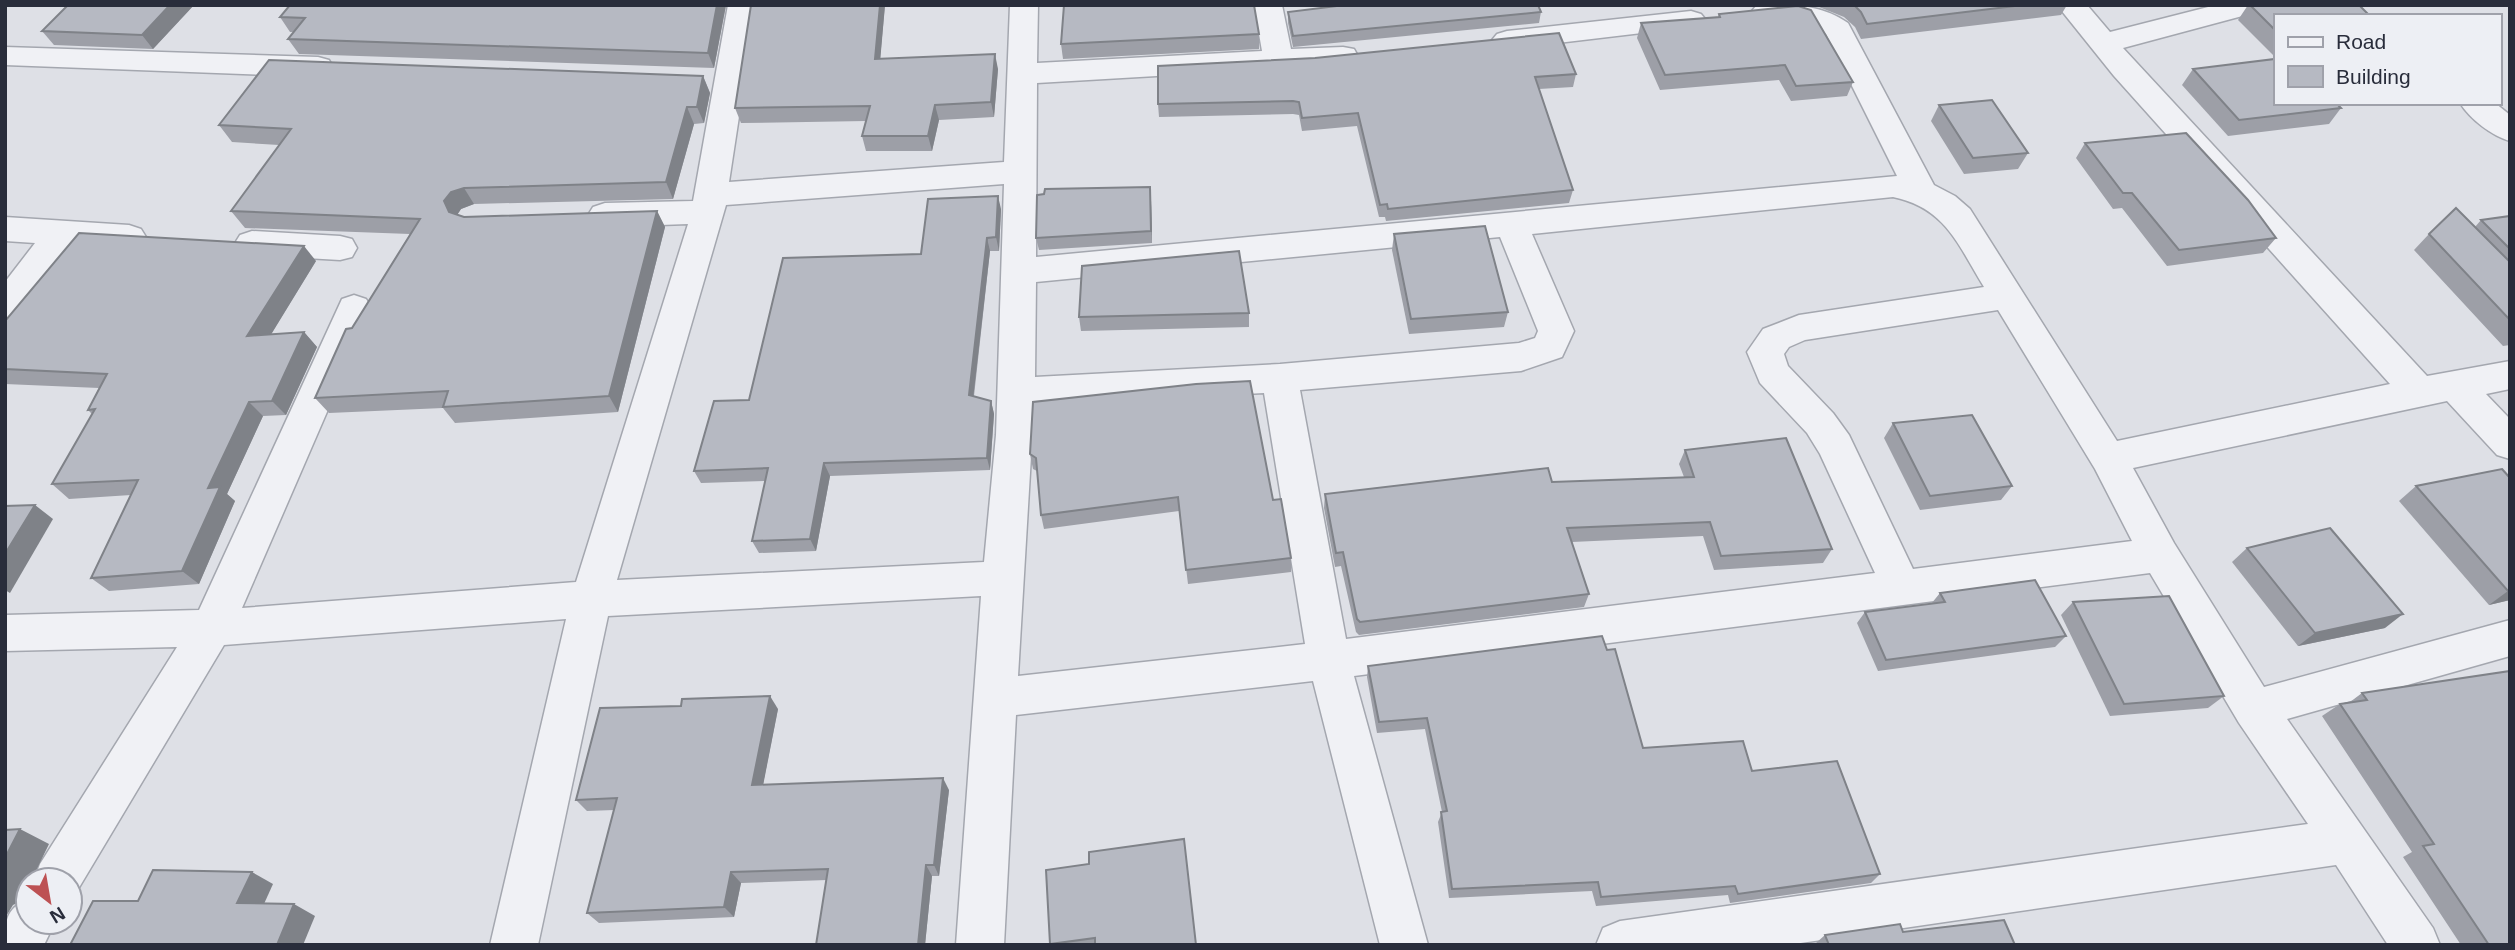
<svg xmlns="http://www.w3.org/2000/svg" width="2515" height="950" viewBox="0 0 2515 950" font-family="Helvetica,sans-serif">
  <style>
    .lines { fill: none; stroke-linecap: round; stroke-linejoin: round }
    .minor-casing { stroke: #a4a7af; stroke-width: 3 }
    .minor { fill: #f0f1f5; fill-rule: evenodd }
    .wall { fill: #9d9fa7 }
    .shaded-wall { fill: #7f8288 }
    .building { fill: #b6b9c2; stroke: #7f8288; stroke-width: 2 }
  </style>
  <rect width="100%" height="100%" fill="#dee0e6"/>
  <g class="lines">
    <defs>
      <g id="minor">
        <path d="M 728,5 L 756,5 L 729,182 L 1004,162 L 1010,5 L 1038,5 L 1037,63 L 1262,51 L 1254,5 L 1282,5 L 1291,49 L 1343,47 L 1354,49 L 1358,56 L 1354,63 L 1343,65 L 1037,83 L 1036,257 L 1897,176 L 1826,34 L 1802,21 L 1755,18 L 1751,12 L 1757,5 C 1791,5 1819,3 1848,23 L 1934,185 L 1955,196 L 1970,209 L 2117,441 L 2390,384 L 2114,76 L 2057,5 L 2087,5 L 2110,32 L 2216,5 L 2265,5 L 2261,11 L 2123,48 L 2427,376 L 2510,361 L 2510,389 L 2486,394 L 2510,419 L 2510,459 L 2497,455 L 2447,401 L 2133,468 L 2174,543 L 2264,687 L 2510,620 L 2510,656 L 2287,719 L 2433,928 L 2440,945 L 2388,945 L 2336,865 L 1787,945 L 1596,945 L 1603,928 L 1620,921 L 2308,824 L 2239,723 L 2150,573 L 1354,676 L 1428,945 L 1380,945 L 1313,681 L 1016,715 L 1004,945 L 956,945 L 981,596 L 608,616 L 538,945 L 490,945 L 566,619 L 224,645 L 74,896 L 70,898 L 70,880 L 34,880 L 40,864 L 177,647 L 5,651 L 5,615 L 199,610 L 342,299 L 354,295 L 366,299 L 372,308 L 242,608 L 576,582 L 688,224 L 605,227 L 593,223 L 588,215 L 593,207 L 605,203 L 693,201 ZM 1004,184 L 996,435 L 984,562 L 617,580 L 726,205 ZM 1893,197 C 1946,208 1958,245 1984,287 L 1799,315 L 1763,329 L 1747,352 L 1760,383 L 1807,433 L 1820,454 L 1875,573 L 1346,639 L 1300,390 L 1521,371 L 1562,357 L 1574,331 L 1532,234 ZM 1500,237 L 1538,331 L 1535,338 L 1519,343 L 1280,364 L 1035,377 L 1036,282 ZM 1998,310 L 2095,469 L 2132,541 L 1913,569 L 1849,435 L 1833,413 L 1788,366 L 1784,354 L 1789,347 L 1805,340 ZM 1264,393 L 1305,644 L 1018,676 L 1034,405 Z"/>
        <polygon points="1691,11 1701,14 1706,20 1701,26 1507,49 1497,46 1492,40 1497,34 1507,31"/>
        <polygon points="5,47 318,57 329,60 333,67 329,74 318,77 5,65"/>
        <path d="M 2460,103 L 2495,103 L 2510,115 L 2510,141 C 2492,136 2470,119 2460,103 Z"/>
        <polygon points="5,217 129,225 141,229 146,237 141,245 129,249 70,245 17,317 5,321 5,282 35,243 5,241"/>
        <polygon points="252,231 340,236 352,239 357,248 352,257 340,260 252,255 240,251 235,243 240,235"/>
        <path d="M 28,899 L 28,922 L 55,922 L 44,945 L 5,945 C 5,922 5,909 28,899 Z"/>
      </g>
    </defs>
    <use href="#minor" class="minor-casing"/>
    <use href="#minor" class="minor"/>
  </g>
  <g class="wall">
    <polygon points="194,5 153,49 54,45 42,31"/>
    <polygon points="726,5 714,68 299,54 288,39 294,32 290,32 280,17"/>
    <polygon points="751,5 885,5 880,59 998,69 994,117 939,120 932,151 866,151 862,136 866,121 741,123 735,108"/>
    <polygon points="1814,5 2067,5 2061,15 1861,39 1855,27 1844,17"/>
    <polygon points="2248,5 2359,5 2275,16 2275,57 2238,20"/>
    <polygon points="1288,12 1541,12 1539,23 1293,47 1288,23"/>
    <polygon points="1719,14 1853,82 1847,96 1791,101 1779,80 1660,90 1637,38 1641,23 1718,17"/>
    <polygon points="1259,34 1259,49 1063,59 1061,44"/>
    <polygon points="2193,69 2341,108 2329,124 2228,136 2182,85"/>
    <polygon points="1576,74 1573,87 1539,89 1573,190 1569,203 1386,221 1385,217 1379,217 1357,126 1302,131 1299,115 1293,114 1159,117 1158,104"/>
    <polygon points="703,76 710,93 704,123 694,124 673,199 474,204 461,209 457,215 464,217 657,211 665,227 618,412 455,423 443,408 329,413 315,398 352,328 410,234 245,228 231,211 279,145 232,142 219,125"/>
    <polygon points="1939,105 2028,153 2018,169 1964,174 1931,121"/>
    <polygon points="2085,143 2276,238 2263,253 2167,266 2122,208 2113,209 2076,158"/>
    <polygon points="1151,200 1152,243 1039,250 1036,238"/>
    <polygon points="1001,209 999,251 990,251 974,396 991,401 994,414 990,470 830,476 816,551 759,553 752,541 766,481 701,483 694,471 749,400 921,254"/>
    <polygon points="2510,216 2510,345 2503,346 2414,250 2429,234 2475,227 2481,220"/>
    <polygon points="1394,234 1508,312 1504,327 1409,334 1392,250"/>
    <polygon points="316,261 271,334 304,332 317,347 286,415 263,416 227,494 235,501 199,584 109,591 91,578 131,495 69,499 52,484 92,414 88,410 99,388 5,384 5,321"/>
    <polygon points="1249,313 1249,327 1081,331 1079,317"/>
    <polygon points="1893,423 2012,486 2001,500 1920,510 1884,438"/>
    <polygon points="1685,450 1832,549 1823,563 1714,570 1703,536 1572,542 1589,594 1584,607 1359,635 1356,632 1341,566 1335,567 1324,508 1325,494 1552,482 1684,477 1679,464"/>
    <polygon points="1030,454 1273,500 1291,558 1291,572 1188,584 1179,511 1044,529 1041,515 1037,471 1033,469"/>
    <polygon points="2510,478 2510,600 2489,605 2399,501 2416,486"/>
    <polygon points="2247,548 2385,628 2298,646 2232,562"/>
    <polygon points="1940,593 2066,636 2055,647 1878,671 1857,623 1865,612 1931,604"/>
    <polygon points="2073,602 2224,696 2208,708 2110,716 2061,615"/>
    <polygon points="1368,666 1643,748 1752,771 1880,874 1871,883 1730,903 1728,895 1596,906 1592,891 1449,898 1438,822 1442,812 1425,729 1377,733 1367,677"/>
    <polygon points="2510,671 2510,945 2461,945 2403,857 2412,852 2322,716 2340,704 2350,702 2362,693"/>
    <polygon points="778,709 763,784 949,790 939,876 932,876 925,945 816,945 827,880 741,883 734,917 599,923 587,913 614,810 587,811 576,800"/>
    <polygon points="1046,870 1196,945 1050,945"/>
    <polygon points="1903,932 2015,945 1816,945 1816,943 1825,935"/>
  </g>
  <g class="shaded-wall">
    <polygon points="170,5 194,5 153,49 142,35"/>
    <polygon points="717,5 726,5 714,68 708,53"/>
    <polygon points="880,5 885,5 879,74 875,59"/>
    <polygon points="995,54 998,69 994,117 991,102"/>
    <polygon points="703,76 710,93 704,123 697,107"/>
    <polygon points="935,105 939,120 932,151 928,136"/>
    <polygon points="687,107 694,124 673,199 666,182"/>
    <polygon points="1150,187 1151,200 1152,243 1151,231"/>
    <polygon points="464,188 474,204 461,209 455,218 449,212 444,201 451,192"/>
    <polygon points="998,196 1001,209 999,251 996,237"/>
    <polygon points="657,211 665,227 618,412 609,396"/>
    <polygon points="987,238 990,251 972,408 969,395"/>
    <polygon points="304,246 316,261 261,351 247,336"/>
    <polygon points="304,332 317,347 286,415 272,401"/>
    <polygon points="991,401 994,414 990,470 987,458"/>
    <polygon points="249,402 263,416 227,494 235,501 199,584 182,571 208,488"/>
    <polygon points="824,463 830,476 816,551 810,539"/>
    <polygon points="35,505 53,519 10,593 5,590 5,554"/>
    <polygon points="2508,591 2510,591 2510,600 2489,605"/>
    <polygon points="2403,614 2385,628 2298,646 2315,633"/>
    <polygon points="770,696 778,709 761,796 752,785"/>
    <polygon points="943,778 949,790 939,876 934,865"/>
    <polygon points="20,829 49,844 32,879 33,880 28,880 28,898 13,905 5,918 5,858"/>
    <polygon points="926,865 932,876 925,945 918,945"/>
    <polygon points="252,872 273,884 259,915 237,903"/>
    <polygon points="731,872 741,883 734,917 724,907"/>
    <polygon points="294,904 315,916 303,945 277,945"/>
  </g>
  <g class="building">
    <polygon points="68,5 170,5 142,35 42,31"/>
    <polygon points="290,5 717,5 708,53 288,39 305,18 280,17"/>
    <polygon points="751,5 880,5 875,59 995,54 991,102 935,105 928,136 862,136 870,106 735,108"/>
    <polygon points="1064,5 1254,5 1259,34 1061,44"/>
    <polygon points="1345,5 1538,5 1541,12 1293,36 1288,12"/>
    <polygon points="1854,5 2023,5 1867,24 1861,12"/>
    <polygon points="2250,5 2359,5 2370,16 2275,16 2275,30"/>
    <polygon points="1798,6 1811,10 1853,82 1796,86 1785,65 1665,75 1641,23 1720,17 1719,14"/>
    <polygon points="1559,33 1576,74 1535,77 1573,190 1388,209 1387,204 1380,205 1358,113 1302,118 1299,102 1293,101 1158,104 1158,66 1315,58"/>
    <polygon points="2275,59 2275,103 2336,103 2341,108 2239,120 2193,69"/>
    <polygon points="269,60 703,76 697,107 687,107 666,182 464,188 451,192 444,201 449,212 464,217 657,211 609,396 443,407 448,391 315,398 346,329 352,328 420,219 231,211 291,129 219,125"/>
    <polygon points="1992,100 2028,153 1973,158 1939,105"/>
    <polygon points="2186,133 2248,200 2276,238 2179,250 2132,193 2123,193 2085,143"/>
    <polygon points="1150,187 1151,231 1036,238 1037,195 1044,194 1045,189"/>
    <polygon points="998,196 996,237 987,238 969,395 991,401 987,458 824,463 810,539 752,541 768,468 694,471 714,401 749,400 783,258 921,254 928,199"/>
    <polygon points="2456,208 2510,262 2510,320 2429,234"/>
    <polygon points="2510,216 2510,249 2481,220"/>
    <polygon points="1485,226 1508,312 1411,319 1394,234"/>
    <polygon points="79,233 304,246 247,336 304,332 272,401 249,402 208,488 220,487 182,571 91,578 138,480 52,484 95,409 88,410 107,374 5,369 5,321"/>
    <polygon points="1239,251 1249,313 1079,317 1082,266"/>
    <polygon points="1250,381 1273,500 1281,499 1291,558 1186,570 1178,497 1041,515 1036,458 1030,454 1033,402 1196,384"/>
    <polygon points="1972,415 2012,486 1930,496 1893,423"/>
    <polygon points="1786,438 1832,549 1721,556 1710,522 1567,528 1589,594 1360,622 1357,619 1343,552 1336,553 1325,494 1548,468 1552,482 1694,477 1685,450"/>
    <polygon points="2502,469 2510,478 2510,591 2508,591 2416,486"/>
    <polygon points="35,505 5,554 5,506"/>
    <polygon points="2330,528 2403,614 2315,633 2247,548"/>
    <polygon points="2035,580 2066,636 1886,660 1865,612 1945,602 1940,593"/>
    <polygon points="2169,596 2224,696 2124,704 2073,602"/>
    <polygon points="1602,636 1607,650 1615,649 1643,748 1743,741 1752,771 1837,761 1880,874 1738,894 1735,886 1601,897 1598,882 1452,889 1441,812 1447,811 1427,718 1379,722 1368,666"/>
    <polygon points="2510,671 2510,945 2489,945 2423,846 2434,844 2340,704 2367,700 2362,693"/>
    <polygon points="770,696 752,785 943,778 934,865 926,865 918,945 816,945 828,869 731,872 724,907 587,913 617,798 576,800 600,708 681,706 682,699"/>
    <polygon points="20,829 5,858 5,830"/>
    <polygon points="1184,839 1196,945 1095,945 1095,938 1050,944 1046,870 1089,864 1089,852"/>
    <polygon points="153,870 252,872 237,903 294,904 277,945 70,945 93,901 138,901"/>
    <polygon points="2004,920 2015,945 1829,945 1825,935 1900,924 1903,932"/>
  </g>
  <rect width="2515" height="950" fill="none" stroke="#292d3b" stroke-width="14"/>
  <rect x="2274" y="14" width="228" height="91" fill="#edeff4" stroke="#9fa1aa" stroke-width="2"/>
  <rect x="2288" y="37" width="35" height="10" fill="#f0f1f5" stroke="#9fa1aa" stroke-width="2"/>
  <text x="2336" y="49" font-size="21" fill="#292d3b">Road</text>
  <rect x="2288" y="66" width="35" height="21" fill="#b6b9c2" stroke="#9fa1aa" stroke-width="2"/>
  <text x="2336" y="84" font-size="21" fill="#292d3b">Building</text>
  <g transform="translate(49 901) rotate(149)"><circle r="33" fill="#edeff4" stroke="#9fa1aa" stroke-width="2"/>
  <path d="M0-5L12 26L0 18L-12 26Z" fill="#bd5153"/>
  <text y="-10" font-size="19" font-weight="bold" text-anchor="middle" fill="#292d3b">N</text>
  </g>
</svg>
